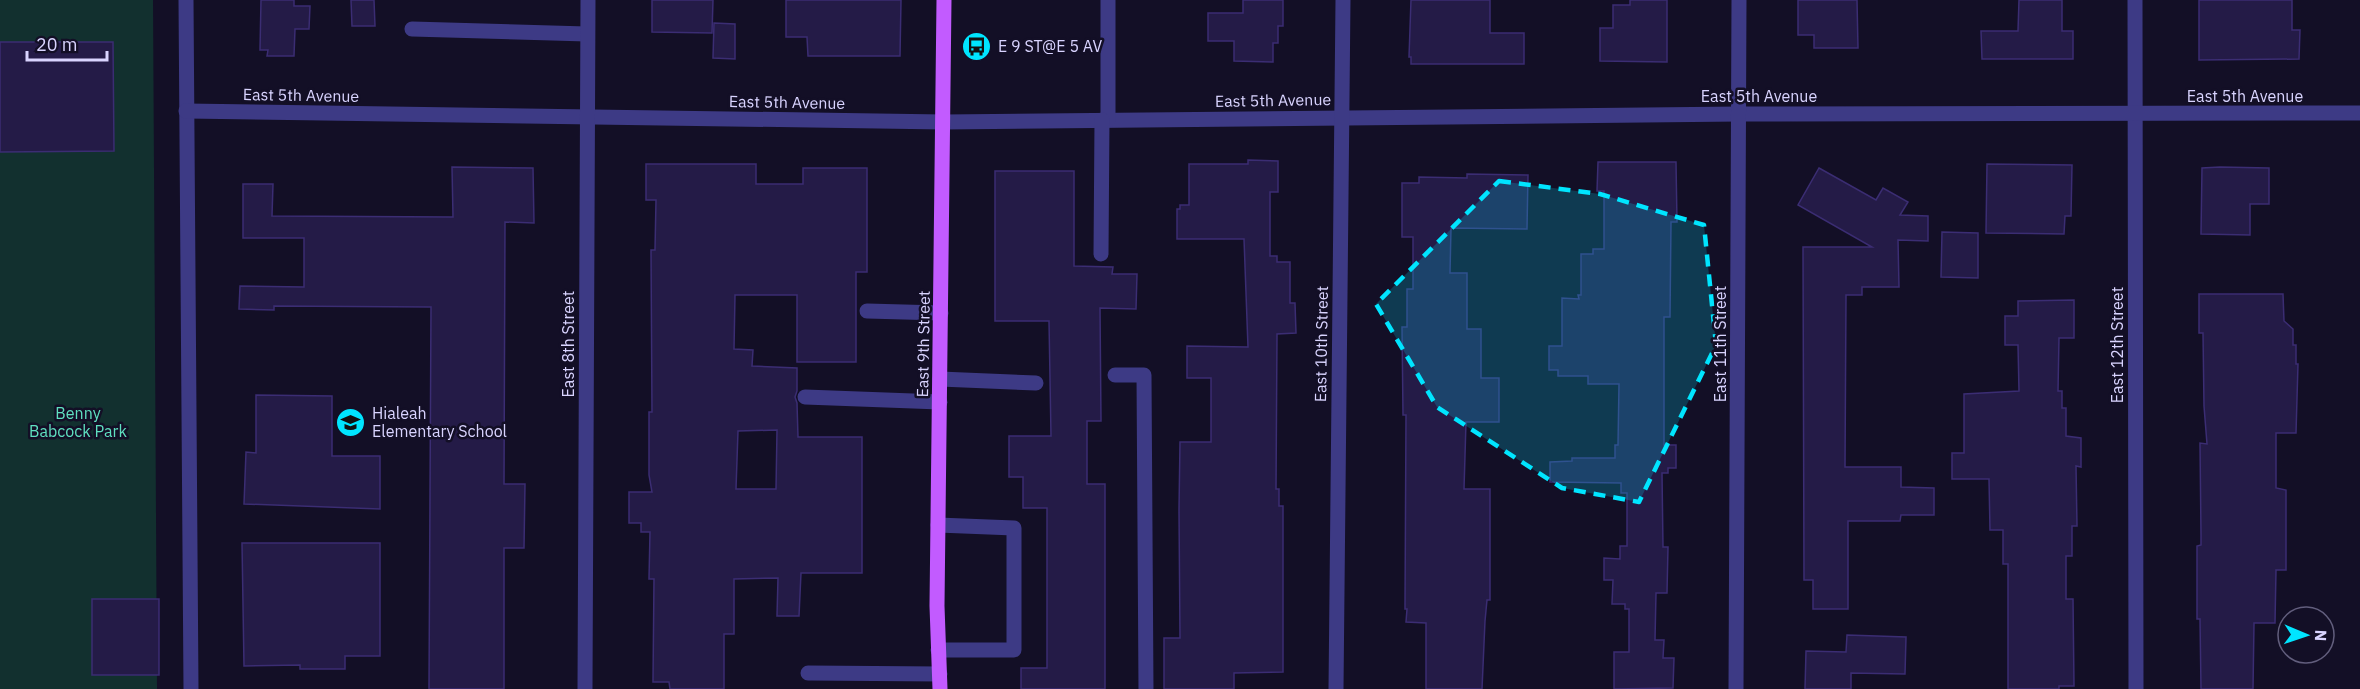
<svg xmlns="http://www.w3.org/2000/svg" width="2360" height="689" viewBox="0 0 2360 689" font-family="'IBM Plex Sans',sans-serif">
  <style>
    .green { fill: #12302f }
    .building { fill: #241b47; stroke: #3b2d73; stroke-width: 1.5; fill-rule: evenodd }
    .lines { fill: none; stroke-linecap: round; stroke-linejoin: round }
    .minor { stroke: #3d3a85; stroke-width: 15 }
    .major { stroke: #c25bff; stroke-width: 15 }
    .marked { fill: #00e5ff; fill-opacity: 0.2; stroke: #00e5ff; stroke-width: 4.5; stroke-dasharray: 12 8; stroke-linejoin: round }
    .labels { text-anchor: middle; stroke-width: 5; stroke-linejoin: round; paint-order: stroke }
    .poi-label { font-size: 16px; fill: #d9d4ff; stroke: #130f26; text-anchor: start }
    .street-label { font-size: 16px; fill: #d9d4ff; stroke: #130f26 }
    .park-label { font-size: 16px; fill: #5fe0c0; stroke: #130f26 }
  </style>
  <rect width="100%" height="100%" fill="#130f26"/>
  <polygon class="green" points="0,0 153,0 157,689 0,689"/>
  <g class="building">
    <polygon points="261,0 294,0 294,6 310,6 309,29 295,29 294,56 267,56 268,50 260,50"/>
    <polygon points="351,0 374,0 375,26 352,26"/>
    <polygon points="652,0 713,0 712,33 652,32"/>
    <polygon points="786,0 901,0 900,56 808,56 807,37 786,37"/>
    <polygon points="1243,0 1283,0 1283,26 1278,26 1278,43 1273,43 1273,62 1234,61 1234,41 1208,41 1208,13 1243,13"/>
    <polygon points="1411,0 1490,0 1490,33 1524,33 1524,64 1411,64 1411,57 1409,57"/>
    <polygon points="1630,0 1667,0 1667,62 1600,61 1600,28 1613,28 1613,5 1630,5"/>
    <polygon points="1798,0 1857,0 1858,48 1814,48 1814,35 1798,35"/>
    <polygon points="2019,0 2062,0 2062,31 2073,31 2073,59 1982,59 1981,31 2018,31"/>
    <polygon points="2199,0 2292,0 2292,30 2300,30 2299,59 2199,60"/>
    <polygon points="714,23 735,24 735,59 713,58"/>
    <polygon points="0,42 113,42 114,151 0,152"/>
    <polygon points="1248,160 1278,161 1278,192 1270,192 1270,256 1277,256 1277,262 1290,262 1290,303 1295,303 1296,333 1277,334 1276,489 1279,489 1279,506 1283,506 1283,672 1234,673 1234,689 1164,689 1164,638 1180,638 1179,510 1180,442 1211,442 1211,378 1187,378 1187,346 1248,347 1244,239 1177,239 1177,209 1180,209 1180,205 1189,205 1189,164 1248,164"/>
    <polygon points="1598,162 1676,162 1677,222 1671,222 1670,317 1664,317 1664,445 1676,445 1676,468 1668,468 1668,473 1662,473 1663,547 1668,547 1667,593 1656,593 1655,640 1664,640 1663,658 1674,658 1673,688 1614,689 1614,652 1629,652 1629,609 1625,609 1625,604 1612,604 1613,580 1604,580 1604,558 1620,559 1620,546 1627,546 1627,493 1621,493 1621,483 1550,482 1550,462 1572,461 1572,458 1615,458 1615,445 1618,445 1619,384 1588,384 1588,376 1558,376 1558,370 1549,370 1549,346 1562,346 1562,298 1579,299 1578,295 1581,295 1581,254 1593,254 1593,249 1604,249 1604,191 1597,191"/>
    <path d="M 646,164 L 756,164 L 756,184 L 803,184 L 803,168 L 867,168 L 867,272 L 856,272 L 856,362 L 797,362 L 797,295 L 735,295 L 734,349 L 753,350 L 752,366 L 797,368 L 797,391 L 795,397 L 797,403 L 798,437 L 862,437 L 862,573 L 801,573 L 799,616 L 777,616 L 778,578 L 734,579 L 734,634 L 724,634 L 724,689 L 670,689 L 669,682 L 653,682 L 654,579 L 649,579 L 650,532 L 641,532 L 641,523 L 629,523 L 629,492 L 652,492 L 649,475 L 649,412 L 652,412 L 651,250 L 655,250 L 656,200 L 646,200 ZM 777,430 L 776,489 L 736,489 L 738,431 Z"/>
    <polygon points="1987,164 2072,165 2071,216 2065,216 2064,234 1986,233"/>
    <polygon points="452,167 533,168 534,223 505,222 504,484 525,484 524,548 504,548 504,689 429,689 431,307 274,306 274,310 239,309 240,286 304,287 304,238 243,238 243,184 273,184 272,216 453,217"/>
    <polygon points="2220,167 2269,168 2269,204 2250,204 2250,235 2201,234 2202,168"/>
    <polygon points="1819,168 1876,200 1883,188 1908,202 1900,215 1928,216 1928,241 1898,240 1899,287 1862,287 1862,295 1846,295 1845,467 1901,467 1901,487 1934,488 1934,515 1901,515 1900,521 1848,521 1848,609 1813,609 1813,580 1804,580 1803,247 1872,247 1798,205"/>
    <polygon points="995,171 1074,171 1074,266 1113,267 1112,274 1137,274 1136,309 1100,308 1101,421 1087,421 1087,484 1105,484 1105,689 1021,689 1021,668 1047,668 1047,508 1023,508 1023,477 1009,477 1009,436 1051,436 1049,321 995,321"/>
    <polygon points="1467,174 1528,175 1527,229 1451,228 1450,273 1467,273 1467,329 1481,329 1481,378 1499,378 1499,422 1466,422 1464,489 1490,489 1490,600 1487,600 1485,621 1482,689 1426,689 1426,623 1406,622 1407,609 1405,609 1406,415 1403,415 1402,327 1407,327 1407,289 1413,289 1413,237 1402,237 1402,183 1419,183 1419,177 1467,178"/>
    <polygon points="1942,232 1978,233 1978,278 1941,277"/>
    <polygon points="2199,294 2283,294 2284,321 2293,329 2293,345 2296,345 2296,364 2298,364 2296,433 2276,433 2276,488 2286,490 2286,570 2276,570 2275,623 2254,623 2253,689 2201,689 2200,619 2197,619 2197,546 2201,545 2201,535 2200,443 2207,444 2204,406 2203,333 2199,333"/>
    <polygon points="2074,300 2074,338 2059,338 2058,391 2062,391 2062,408 2066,408 2066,436 2081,438 2081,467 2076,466 2077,526 2072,526 2072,556 2066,556 2066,599 2073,599 2074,686 2059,686 2059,689 2008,689 2008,564 2003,564 2003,530 1990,530 1989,479 1952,479 1952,453 1964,453 1964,394 2019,391 2018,345 2005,345 2005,316 2018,316 2018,301"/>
    <polygon points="256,395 332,396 332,456 380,456 380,509 244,504 246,452 256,453"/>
    <polygon points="242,543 380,543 380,656 345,656 345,669 300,669 300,665 244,666"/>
    <rect x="92" y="599" width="67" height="76"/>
    <polygon points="1847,635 1906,637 1905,674 1851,673 1851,689 1805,689 1806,651 1846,652"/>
  </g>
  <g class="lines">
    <g class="minor">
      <polyline points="186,0 191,689"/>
      <polyline points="2135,0 2136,689"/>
      <polyline points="412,29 587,34"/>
      <polyline points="186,111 944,122 1740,114 2360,113"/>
      <polyline points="1108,120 1108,0"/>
      <polyline points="1101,254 1102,120"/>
      <polyline points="867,311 941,313"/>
      <polyline points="1115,375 1144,375 1146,689"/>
      <polyline points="940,379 1036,383"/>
      <polyline points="805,397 940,402"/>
      <polyline points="938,525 1014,528 1014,650 938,650"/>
      <polyline points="808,673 940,674"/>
      <polyline points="585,689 588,0"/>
      <polyline points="1336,689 1343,0"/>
      <polyline points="1736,689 1739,0"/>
    </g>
    <polyline class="major" points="940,689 937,606 944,0"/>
  </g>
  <path class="marked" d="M 1499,181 L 1600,194 L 1704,225 L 1716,345 L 1639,502 L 1562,488 L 1437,407 L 1376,304 Z"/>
  <defs>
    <symbol id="bus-disc" viewBox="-11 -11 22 22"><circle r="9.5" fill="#00e5ff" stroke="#130f26"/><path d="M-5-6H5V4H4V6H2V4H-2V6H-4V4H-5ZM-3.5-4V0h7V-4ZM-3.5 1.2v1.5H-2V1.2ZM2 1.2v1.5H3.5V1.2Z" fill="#111"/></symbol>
    <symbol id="school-disc" viewBox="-11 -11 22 22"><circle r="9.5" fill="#00e5ff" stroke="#130f26"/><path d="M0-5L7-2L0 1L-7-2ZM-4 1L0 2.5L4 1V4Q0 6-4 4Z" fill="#111"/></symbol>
  </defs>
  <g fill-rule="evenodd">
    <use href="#bus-disc" x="960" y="30" width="33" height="33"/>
    <use href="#school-disc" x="334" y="406" width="33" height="33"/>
  </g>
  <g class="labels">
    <g class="poi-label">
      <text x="998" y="52">E 9 ST@E 5 AV</text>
      <text x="372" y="419">Hialeah<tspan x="372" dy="18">Elementary School</tspan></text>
    </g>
    <g class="street-label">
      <text transform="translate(301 95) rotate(1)" y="6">East 5th Avenue</text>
      <text x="1759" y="102">East 5th Avenue</text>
      <text x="2245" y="102">East 5th Avenue</text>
      <text transform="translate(1273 100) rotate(-1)" y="6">East 5th Avenue</text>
      <text transform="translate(787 102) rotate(1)" y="6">East 5th Avenue</text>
      <text transform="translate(568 344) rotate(-90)" y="6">East 8th Street</text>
      <text transform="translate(923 344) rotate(-89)" y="6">East 9th Street</text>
      <text transform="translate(1321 344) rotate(-89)" y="6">East 10th Street</text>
      <text transform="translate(1720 344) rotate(-90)" y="6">East 11th Street</text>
      <text transform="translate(2117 345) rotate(-90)" y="6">East 12th Street</text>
    </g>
    <g class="park-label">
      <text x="78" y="419">Benny<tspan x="78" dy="18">Babcock Park</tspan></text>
    </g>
  </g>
  <g transform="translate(2306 635) rotate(92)"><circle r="28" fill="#130f26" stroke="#625e7d" stroke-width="1.5"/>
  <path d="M0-4.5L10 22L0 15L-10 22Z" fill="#00e5ff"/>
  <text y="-9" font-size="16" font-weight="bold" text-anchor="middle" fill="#d9d4ff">N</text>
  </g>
  <path d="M27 51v9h80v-9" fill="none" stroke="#d9d4ff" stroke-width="3"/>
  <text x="36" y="51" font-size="18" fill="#d9d4ff" stroke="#130f26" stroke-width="4.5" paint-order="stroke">20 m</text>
</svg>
